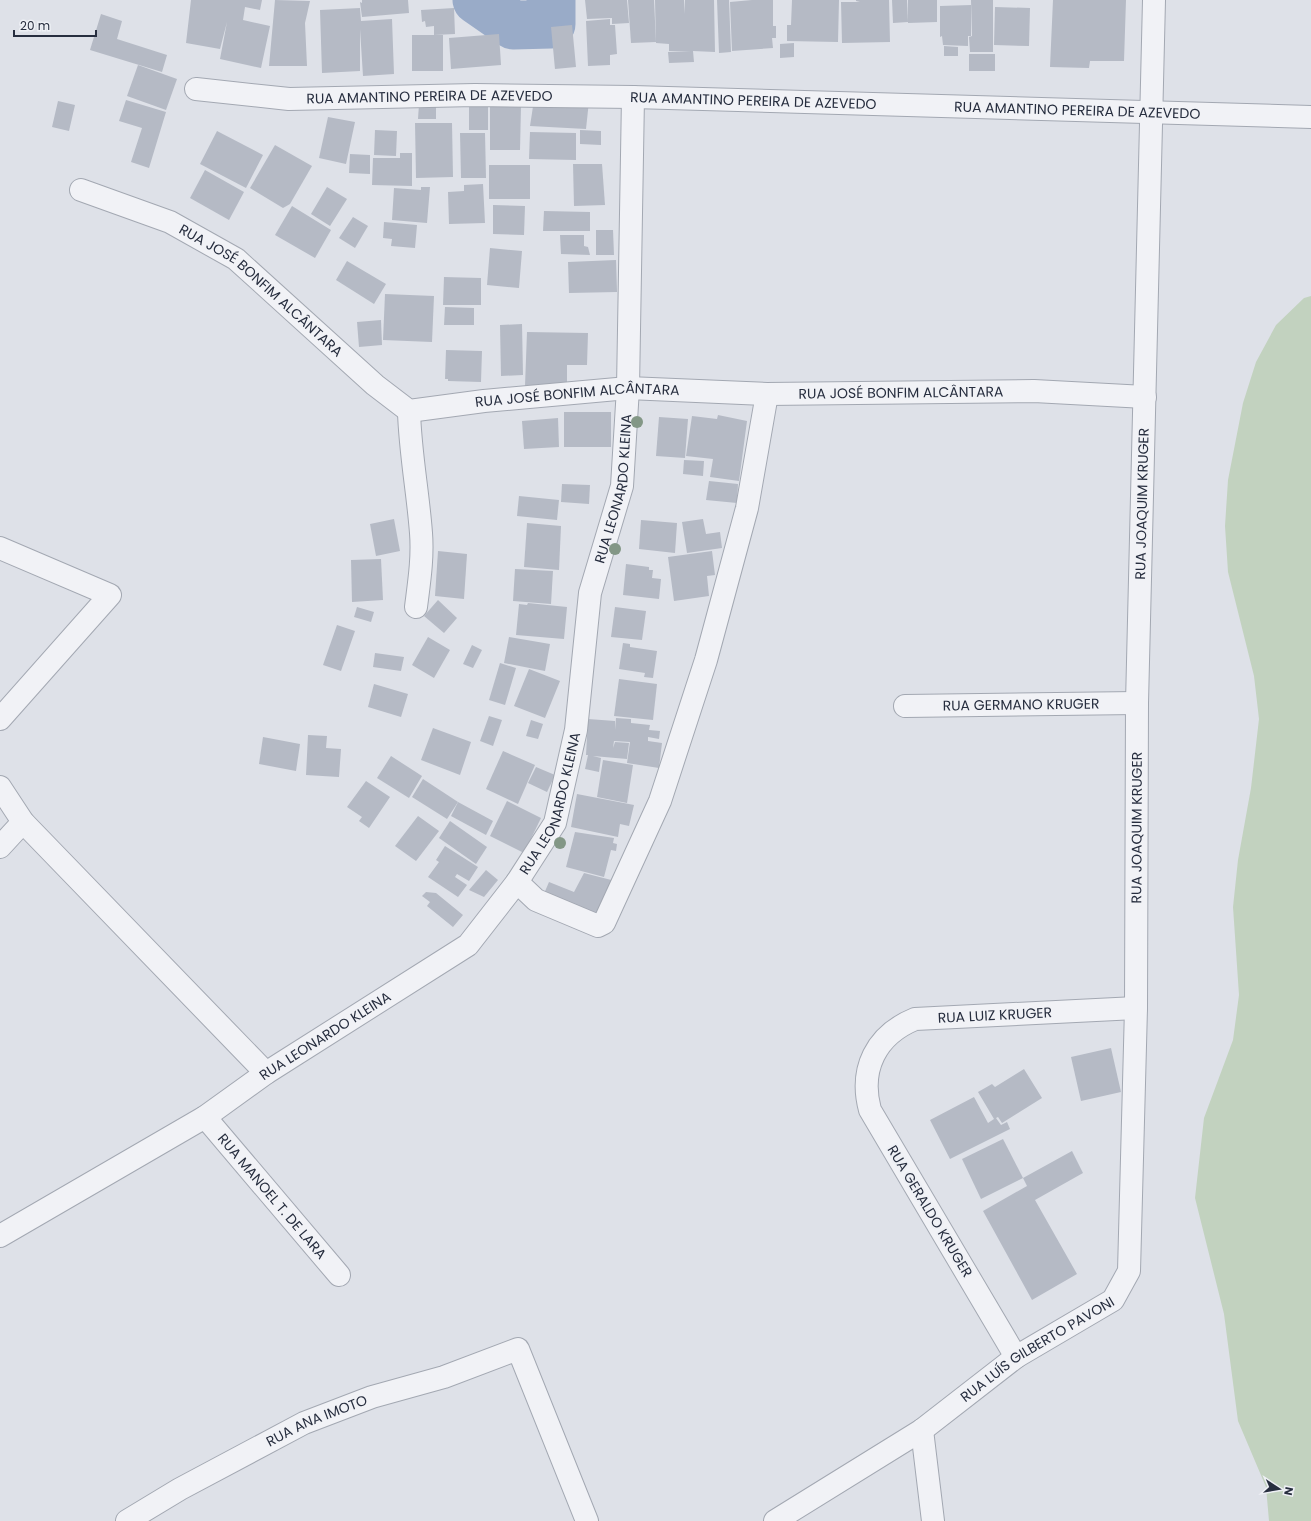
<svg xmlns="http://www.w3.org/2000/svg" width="1311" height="1521" viewBox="0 0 1311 1521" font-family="Poppins,sans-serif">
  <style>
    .green { fill: #c2d2bf }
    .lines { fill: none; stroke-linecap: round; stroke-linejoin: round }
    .river { stroke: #99abc8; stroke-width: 49 }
    .building { fill: #b5bac5 }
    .minor-casing { stroke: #a3a8b2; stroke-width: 24 }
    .minor { stroke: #f1f2f6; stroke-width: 22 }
    .tree { fill: #839786 }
    .labels { text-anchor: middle; stroke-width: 4; stroke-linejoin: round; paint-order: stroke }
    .street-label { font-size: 14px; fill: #272e3f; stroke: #eef0f5 }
  </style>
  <rect width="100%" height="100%" fill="#dee1e8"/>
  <polygon class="green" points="1311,296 1311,1521 1269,1521 1266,1487 1238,1421 1224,1314 1195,1198 1204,1118 1233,1040 1239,995 1233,907 1238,860 1251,788 1259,719 1254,676 1228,572 1225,526 1228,480 1243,403 1256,362 1276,325 1304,298"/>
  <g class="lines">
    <polyline class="river" points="477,0 513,25 551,24 551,0"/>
  </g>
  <g class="building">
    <polygon points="191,0 262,0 260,10 245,7 243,20 270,26 261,68 220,59 227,22 220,49 186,43"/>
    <polygon points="275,0 310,1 305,23 307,66 269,66"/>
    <polygon points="362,0 408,0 409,13 362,17 360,2 362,3"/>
    <polygon points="585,0 627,0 629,23 612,24 612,18 587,19"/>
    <polygon points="628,0 654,0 656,42 631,43"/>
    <polygon points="655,0 684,0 684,14 685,0 714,0 715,52 693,51 694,62 669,63 668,52 691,51 669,51 669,44 656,43"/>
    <polygon points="717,0 729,0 731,52 719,53"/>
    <polygon points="752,0 773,0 773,26 776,26 776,38 772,38 773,48 732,51 730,2"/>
    <polygon points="792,0 839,0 838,42 787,41 787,25 791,25"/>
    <polygon points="856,0 889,0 890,42 842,43 841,2 860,2 856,1"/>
    <polygon points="892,0 907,0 908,22 893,23"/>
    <polygon points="908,0 937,0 937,22 908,23"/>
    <polygon points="971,0 993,0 993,52 970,52 969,37 972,36"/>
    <polygon points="1053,0 1126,0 1124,61 1090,61 1089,68 1050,67"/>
    <polygon points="971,5 971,36 968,36 968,46 943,45 942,36 940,37 940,6"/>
    <polygon points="995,7 1030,8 1029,46 994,45"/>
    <polygon points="360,8 361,21 392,19 394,74 363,76 360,29 360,71 322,73 320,10"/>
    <polygon points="454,8 455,34 434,35 434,26 426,27 425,21 422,22 421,10"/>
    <polygon points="101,14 122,21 117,39 167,55 162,72 90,50"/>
    <polygon points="610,19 610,25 615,25 617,54 610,55 610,65 588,66 586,21"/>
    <polygon points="572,25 576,67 555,69 551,27"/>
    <polygon points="499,34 501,65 451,69 449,38"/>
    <rect x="412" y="35" width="31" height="36"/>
    <polygon points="794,43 794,57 780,58 780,44"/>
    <polygon points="944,46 958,47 958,56 944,56"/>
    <rect x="969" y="54" width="26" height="17"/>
    <polygon points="138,65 177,79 166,110 127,96"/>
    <polygon points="488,96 488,130 469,130 469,97"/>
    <polygon points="126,100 166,112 149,168 131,162 142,128 119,121"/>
    <polygon points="534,100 589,101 586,129 530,126"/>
    <polygon points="58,101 75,105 69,131 52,127"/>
    <polygon points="419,104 436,104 436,119 418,119"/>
    <polygon points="490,105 521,106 520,150 490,150"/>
    <polygon points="328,117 355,122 346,164 319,158"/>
    <polygon points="415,123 452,123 453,177 416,178"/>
    <polygon points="375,130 397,131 396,156 374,155"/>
    <polygon points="580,130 601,131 601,145 580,144"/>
    <polygon points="217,131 263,155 246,188 200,164"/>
    <polygon points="530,132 576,133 576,160 529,159"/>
    <polygon points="460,133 485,133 486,178 461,178"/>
    <polygon points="275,145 312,166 290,204 283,208 250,188"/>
    <polygon points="400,153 412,153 412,186 372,185 373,158 400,158"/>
    <polygon points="350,154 370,155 370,174 349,173"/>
    <polygon points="573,164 602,164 605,205 574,206"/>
    <rect x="489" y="165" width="41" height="34"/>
    <polygon points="205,170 244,192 229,220 190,198"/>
    <polygon points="483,184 485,223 449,224 448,192 464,191 464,185"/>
    <polygon points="327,187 347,199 330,226 311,214"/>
    <polygon points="421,187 430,187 427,223 392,220 394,188 421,190"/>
    <polygon points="493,205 525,206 524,235 493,234"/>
    <polygon points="292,206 331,230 315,258 275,235"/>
    <polygon points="544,211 590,212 590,231 543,231"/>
    <polygon points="353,217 368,226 355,248 339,238"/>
    <polygon points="384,222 417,225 415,248 391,246 392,239 383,238"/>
    <polygon points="596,230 613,230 614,255 596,255"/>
    <polygon points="560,235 584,235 584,246 588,247 590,255 561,254"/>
    <polygon points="490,248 522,251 519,288 487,285"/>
    <polygon points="616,260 617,292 569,293 568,262"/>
    <polygon points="347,261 386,284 374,304 336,280"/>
    <polygon points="444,277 481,278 481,305 443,305"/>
    <polygon points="385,294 434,296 432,342 383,340"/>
    <polygon points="445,307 474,308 474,325 444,325"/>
    <polygon points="381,320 382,345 359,347 357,322"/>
    <polygon points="522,324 523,375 501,376 500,325"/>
    <polygon points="527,332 588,333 587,365 567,365 567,387 525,386"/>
    <polygon points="446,350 482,351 481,382 448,381 448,379 445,379"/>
    <rect x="564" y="412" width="47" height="35"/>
    <polygon points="718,415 747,421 739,481 710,477 713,459 686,456 692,416 717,419"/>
    <polygon points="659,417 688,419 685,458 656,456"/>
    <polygon points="558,418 559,447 524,449 522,421"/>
    <polygon points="684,460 704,461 703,476 683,474"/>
    <polygon points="709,481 738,484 737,503 706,500"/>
    <polygon points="562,484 590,485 589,504 561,502"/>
    <polygon points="519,496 559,500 557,520 517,516"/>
    <polygon points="394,519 400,551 376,556 370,524"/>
    <polygon points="703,519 706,534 720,532 722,548 687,553 682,522"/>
    <polygon points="641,520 677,523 675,553 639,549"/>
    <polygon points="527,523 561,526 559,570 524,567"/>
    <polygon points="438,551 467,554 464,599 435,596"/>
    <polygon points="712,551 715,575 707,576 709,596 674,601 668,557"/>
    <polygon points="381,559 383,600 352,602 351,560"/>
    <polygon points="626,564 649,567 649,570 653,570 652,578 661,579 659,599 623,595"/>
    <polygon points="515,569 553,571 551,604 513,601"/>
    <polygon points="438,600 457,618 444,633 424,616"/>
    <polygon points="528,603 567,607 564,639 516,635 519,604 527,605"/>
    <polygon points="357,607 374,612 371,622 354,617"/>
    <polygon points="615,607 646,611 642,640 611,637"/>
    <polygon points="337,625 355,631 341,671 323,665"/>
    <polygon points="428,637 450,650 434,678 412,665"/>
    <polygon points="509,637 550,644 545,671 504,663"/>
    <polygon points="623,643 630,644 630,647 657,651 653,678 644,677 645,673 619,669"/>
    <polygon points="472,645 482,650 473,668 463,664"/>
    <polygon points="375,653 404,657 401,671 373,667"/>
    <polygon points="500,663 516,668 505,705 489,700"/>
    <polygon points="529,669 560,681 545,718 514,706"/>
    <polygon points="619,679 657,684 653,720 614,716"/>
    <polygon points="374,684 408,694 401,717 368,707"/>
    <polygon points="489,716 502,720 493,746 480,741"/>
    <polygon points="616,718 631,719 631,723 650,725 649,730 660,731 659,739 648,737 648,741 662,743 659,768 627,763 630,742 614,741 613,748 615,742 629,743 627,759 593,756 601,758 599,772 585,769 588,755 586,755 588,719 615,721 615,730"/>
    <polygon points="531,720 543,724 538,739 526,736"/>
    <polygon points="433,728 471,742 460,775 421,760"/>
    <polygon points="308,735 327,736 326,748 341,749 339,777 306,775"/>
    <polygon points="263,737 300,744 296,771 259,764"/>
    <polygon points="503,751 535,765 518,804 486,789"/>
    <polygon points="391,756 422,776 409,798 377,778"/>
    <polygon points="603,760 633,765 627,803 597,797"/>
    <polygon points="536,767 555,775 547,792 528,783"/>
    <polygon points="423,779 458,802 447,819 412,797"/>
    <polygon points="366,781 390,797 369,828 359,821 362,817 347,807"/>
    <polygon points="577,794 634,805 629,826 620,824 618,837 571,827"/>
    <polygon points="507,801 541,818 524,853 490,836"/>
    <polygon points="458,802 493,821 486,835 451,816"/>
    <polygon points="418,816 439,831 416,861 395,846"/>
    <polygon points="450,821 487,847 476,864 439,838"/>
    <polygon points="575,832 614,838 613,843 617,844 616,851 611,850 604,877 566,867"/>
    <polygon points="445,846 478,867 469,881 457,874 455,877 467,885 458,897 428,877 439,862 436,860"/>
    <polygon points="486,870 498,880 484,897 469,890"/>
    <polygon points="584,873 619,882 597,919 543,896 549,882 574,892"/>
    <polygon points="426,892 436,893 463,915 453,927 427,906 430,902 422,896"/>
    <polygon points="1111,1048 1121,1092 1081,1101 1071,1057"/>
    <polygon points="1024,1069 1042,1098 1002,1123 998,1117 996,1118 1001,1125 1007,1122 1010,1129 950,1159 930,1120 974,1097 988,1123 994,1119 978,1092 992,1084 995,1087"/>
    <polygon points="1003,1139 1023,1178 981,1199 962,1159"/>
    <polygon points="1072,1151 1083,1173 1035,1200 1077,1274 1032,1300 983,1211 1027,1186 1023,1178"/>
  </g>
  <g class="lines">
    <defs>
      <g id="minor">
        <path id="s1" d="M 196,89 L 289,99 L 475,95 L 633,97 L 1311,117"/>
        <path id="s2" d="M 81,190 L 170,222 L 236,259 L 375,385 L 409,411 L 484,401 L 628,388 L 767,394 L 1034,391 L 1145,397"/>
        <path d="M 409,411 C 410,452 418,492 421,533 C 423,558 419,583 416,607"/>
        <polyline points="0,548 110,595 0,719"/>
        <path id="s3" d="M 905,706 L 1137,703"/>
        <polyline points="0,787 23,822 266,1073"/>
        <polyline points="0,847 23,822"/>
        <polyline points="517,882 536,900 598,926 604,923 660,801 706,660 747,508 767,394"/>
        <path id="s4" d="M 205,1117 L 339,1275"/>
        <path id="s5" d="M 0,1236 L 205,1117 L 266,1073 L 468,945 L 517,882 L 555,823 L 576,730 L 590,593 L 622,486 L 628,388 L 633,97"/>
        <path id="s6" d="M 1016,1357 L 870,1110 C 859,1069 876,1035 915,1019 L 1136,1008"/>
        <polyline points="922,1430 933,1521"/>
        <path id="s7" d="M 127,1521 L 180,1489 L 304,1423 L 372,1397 L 444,1377 L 518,1349 L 587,1521"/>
        <path id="s8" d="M 775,1521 L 922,1430 L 1016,1357 L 1113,1300 L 1129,1271 L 1136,1008 L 1137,703 L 1154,0"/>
      </g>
    </defs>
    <use href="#minor" class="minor-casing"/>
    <use href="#minor" class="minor"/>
  </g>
  <g class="tree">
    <circle cx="637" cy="422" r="6"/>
    <circle cx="615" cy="549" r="6"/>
    <circle cx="560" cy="843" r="6"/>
  </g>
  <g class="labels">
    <g class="street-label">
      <text dy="5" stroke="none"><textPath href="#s1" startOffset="234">RUA AMANTINO PEREIRA DE AZEVEDO</textPath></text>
      <text dy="5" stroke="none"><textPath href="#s1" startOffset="558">RUA AMANTINO PEREIRA DE AZEVEDO</textPath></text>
      <text dy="5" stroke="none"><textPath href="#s1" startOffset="882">RUA AMANTINO PEREIRA DE AZEVEDO</textPath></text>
      <text dy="5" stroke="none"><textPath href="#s2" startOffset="209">RUA JOSÉ BONFIM ALCÂNTARA</textPath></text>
      <text dy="5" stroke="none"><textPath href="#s2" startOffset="894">RUA JOSÉ BONFIM ALCÂNTARA</textPath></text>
      <text dy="5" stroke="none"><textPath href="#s2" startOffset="570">RUA JOSÉ BONFIM ALCÂNTARA</textPath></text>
      <text dy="5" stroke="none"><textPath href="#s5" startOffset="1042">RUA LEONARDO KLEINA</textPath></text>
      <text dy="5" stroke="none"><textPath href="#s8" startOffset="1205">RUA JOAQUIM KRUGER</textPath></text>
      <text dy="5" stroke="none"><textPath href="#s3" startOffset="116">RUA GERMANO KRUGER</textPath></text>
      <text dy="5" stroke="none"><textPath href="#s5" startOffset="718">RUA LEONARDO KLEINA</textPath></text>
      <text dy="5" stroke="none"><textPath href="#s8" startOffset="881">RUA JOAQUIM KRUGER</textPath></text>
      <text dy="5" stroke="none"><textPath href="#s6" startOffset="479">RUA LUIZ KRUGER</textPath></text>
      <text dy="5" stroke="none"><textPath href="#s5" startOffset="382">RUA LEONARDO KLEINA</textPath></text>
      <text dy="5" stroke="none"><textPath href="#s4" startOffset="104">RUA MANOEL T. DE LARA</textPath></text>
      <text transform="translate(930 1211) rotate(59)" y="5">RUA GERALDO KRUGER</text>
      <text dy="5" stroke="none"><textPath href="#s8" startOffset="314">RUA LUÍS GILBERTO PAVONI</textPath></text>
      <text dy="5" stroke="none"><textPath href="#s7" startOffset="215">RUA ANA IMOTO</textPath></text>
    </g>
  </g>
  <g transform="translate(1279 1489) rotate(102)" stroke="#eef0f5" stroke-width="3" paint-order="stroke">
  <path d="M0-3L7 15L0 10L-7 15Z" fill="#272e3f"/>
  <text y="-6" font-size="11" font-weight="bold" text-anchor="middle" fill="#272e3f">N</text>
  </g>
  <path d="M14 30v6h82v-6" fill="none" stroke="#272e3f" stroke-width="2"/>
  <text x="20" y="30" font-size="12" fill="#272e3f" stroke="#eef0f5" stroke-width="3" paint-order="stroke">20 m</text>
</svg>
